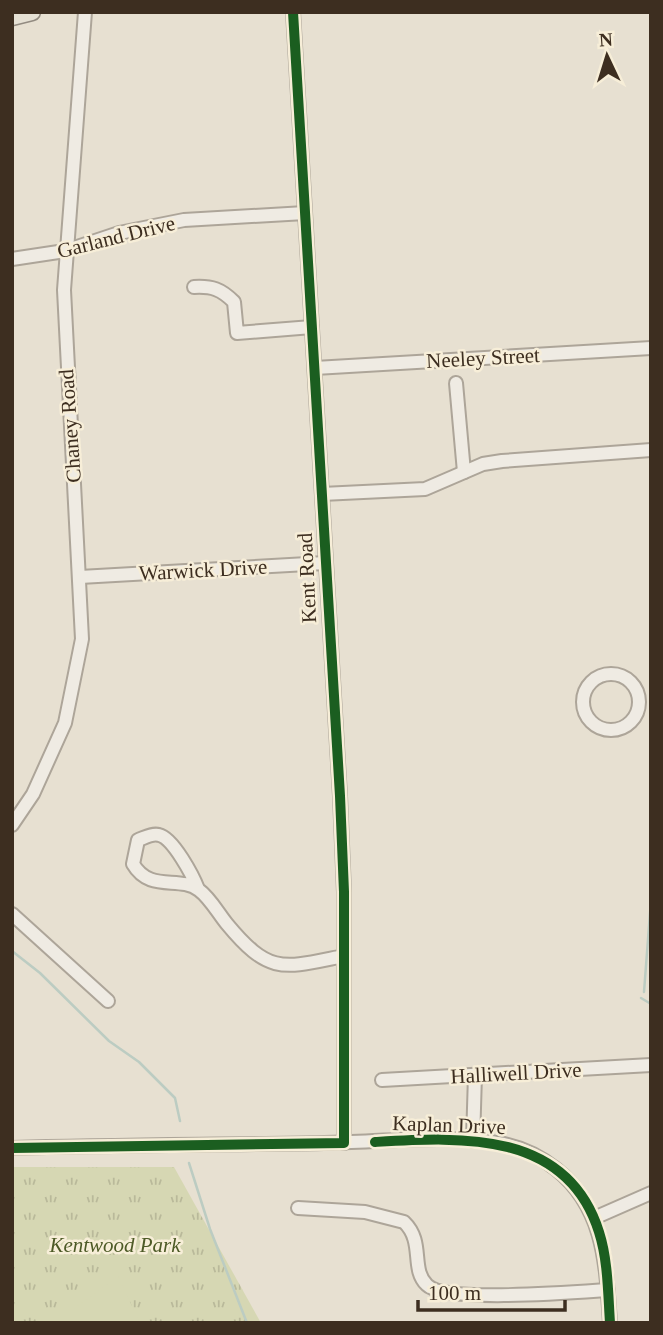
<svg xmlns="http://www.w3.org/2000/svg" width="663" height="1335" viewBox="0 0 663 1335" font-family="Georgia,serif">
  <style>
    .park { fill: url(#park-tufts) }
    .pitch { fill: #d6d7b3 }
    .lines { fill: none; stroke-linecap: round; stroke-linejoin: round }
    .stream { stroke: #bcccc2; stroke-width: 2.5 }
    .minor-casing { stroke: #ada599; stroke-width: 16 }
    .major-casing { stroke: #928b80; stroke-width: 19 }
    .minor { stroke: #efebe3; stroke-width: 12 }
    .major { stroke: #e6e1d4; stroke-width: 16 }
    .cycleway-casing { stroke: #f7eed8; stroke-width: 15 }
    .cycleway { stroke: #1b5e20; stroke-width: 10 }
    .labels { text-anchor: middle; stroke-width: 5; stroke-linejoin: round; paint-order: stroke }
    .street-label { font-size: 21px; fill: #3d2e20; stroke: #f7eed8 }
    .park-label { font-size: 21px; font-style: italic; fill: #4d5a26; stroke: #f7eed8 }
  </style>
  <defs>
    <pattern id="park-tufts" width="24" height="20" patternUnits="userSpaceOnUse" patternTransform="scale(1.75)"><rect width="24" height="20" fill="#d6d7b3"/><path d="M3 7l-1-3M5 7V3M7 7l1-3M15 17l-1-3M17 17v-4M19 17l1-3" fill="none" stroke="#b9b99a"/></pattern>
  </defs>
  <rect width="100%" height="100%" fill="#e7e0d1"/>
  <polygon class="park" points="12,1167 174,1167 261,1323 12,1323"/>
  <polygon class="pitch" points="118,1276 140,1323 55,1323"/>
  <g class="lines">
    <g class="stream">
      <polyline points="12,951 40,973 109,1041 139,1062 175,1098 180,1121"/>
      <polyline points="644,992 651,900"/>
      <polyline points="641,998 651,1004"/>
      <polyline points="189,1163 210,1229 247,1323"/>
    </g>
    <defs>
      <g id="minor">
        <polyline points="293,12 340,796 344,892 344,1143"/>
        <polyline points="12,259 65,251 119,233 184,220 305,213"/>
        <path d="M 194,287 C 212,286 221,289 234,302 L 237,333 L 312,327"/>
        <polyline points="315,368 651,348"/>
        <polyline points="456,383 464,472"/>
        <polyline points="322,494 425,489 483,464 502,461 651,450"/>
        <polyline points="80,577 325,563"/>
        <circle cx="611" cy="702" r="28"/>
        <polyline points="12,825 33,794 65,723 82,639 64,290 85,12"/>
        <path d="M 198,889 C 193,876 173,838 159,835 C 152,833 144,838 138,840 L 133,864 C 150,893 179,875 199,890 C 210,898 218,913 227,924 C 270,976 284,968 344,956"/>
        <polyline points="12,914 108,1001"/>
        <polyline points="382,1080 651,1065"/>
        <polyline points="473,1141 475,1075"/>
        <path d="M 12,1148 C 116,1145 220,1145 324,1143 C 383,1142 446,1134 504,1144 C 523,1148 541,1157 556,1169 C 605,1208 606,1265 610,1323"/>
        <path d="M 298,1208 L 365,1212 L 404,1222 C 425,1242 410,1269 427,1285 C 444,1303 578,1292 608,1290"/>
        <polyline points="594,1218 651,1193"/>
      </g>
      <polyline id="major" points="12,17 32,12"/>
    </defs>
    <use href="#minor" class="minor-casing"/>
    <use href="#major" class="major-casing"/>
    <use href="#minor" class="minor"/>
    <use href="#major" class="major"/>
    <defs>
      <g id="cycleway">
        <path d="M 375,1142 C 461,1137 567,1130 599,1232 C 608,1260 608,1293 610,1323"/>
        <polyline points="12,1148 344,1143 344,892 340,796 293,12"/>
      </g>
    </defs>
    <use href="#cycleway" class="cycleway-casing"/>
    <use href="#cycleway" class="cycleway"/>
  </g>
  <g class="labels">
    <g class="street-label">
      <text transform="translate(116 237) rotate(-14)" y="7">Garland Drive</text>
      <text transform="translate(483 358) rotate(-3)" y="7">Neeley Street</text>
      <text transform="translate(70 426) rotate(-94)" y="7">Chaney Road</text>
      <text transform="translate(203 570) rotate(-3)" y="7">Warwick Drive</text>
      <text transform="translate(307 578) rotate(-93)" y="7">Kent Road</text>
      <text transform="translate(516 1073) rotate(-3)" y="7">Halliwell Drive</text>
      <text transform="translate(449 1125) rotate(2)" y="7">Kaplan Drive</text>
    </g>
    <g class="park-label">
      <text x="115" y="1252">Kentwood Park</text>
    </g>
  </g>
  <rect width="663" height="1335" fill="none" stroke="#3d2e20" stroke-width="28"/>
  <g transform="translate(607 56) rotate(356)" stroke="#f7eed8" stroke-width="5" paint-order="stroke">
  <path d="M0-5L12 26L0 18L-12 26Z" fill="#3d2e20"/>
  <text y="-10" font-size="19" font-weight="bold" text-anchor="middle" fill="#3d2e20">N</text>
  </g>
  <path d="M418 1300v10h147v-10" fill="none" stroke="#3d2e20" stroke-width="3.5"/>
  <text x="428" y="1300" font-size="21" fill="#3d2e20" stroke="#f7eed8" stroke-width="5" paint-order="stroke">100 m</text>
</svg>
